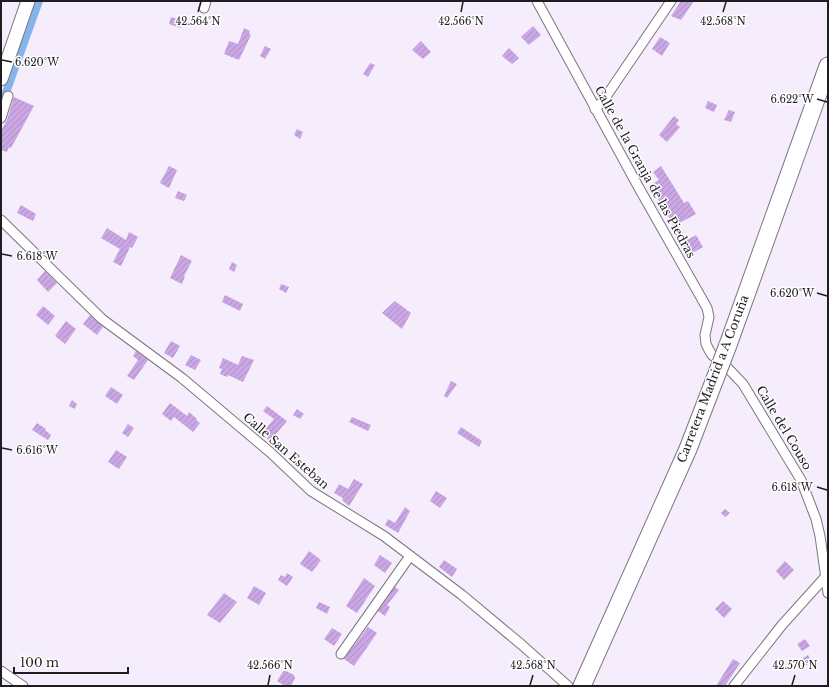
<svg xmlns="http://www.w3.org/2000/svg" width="829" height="687" viewBox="0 0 829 687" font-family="'Libre Baskerville',serif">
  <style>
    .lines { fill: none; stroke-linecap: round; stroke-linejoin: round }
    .canal { stroke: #84b4ea; stroke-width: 8 }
    .building { fill: url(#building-hatch) }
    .street-casing { stroke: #7d7582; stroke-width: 11 }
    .secondary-casing { stroke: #7d7582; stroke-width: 15 }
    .highway-casing { stroke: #7d7582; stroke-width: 19 }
    .street { stroke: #fff; stroke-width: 9 }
    .secondary { stroke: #fff; stroke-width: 13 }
    .highway { stroke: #fff; stroke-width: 17 }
    .highway-bridge-casing { stroke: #7d7582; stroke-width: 19; stroke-linecap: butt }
    .highway-bridge { stroke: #fff; stroke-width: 17 }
    .ticks { fill: none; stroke: #201d22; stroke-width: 1.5 }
    .labels { text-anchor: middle; stroke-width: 3; stroke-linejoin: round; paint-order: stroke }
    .street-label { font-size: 12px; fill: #201d22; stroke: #fefefe }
    .ticks-label { font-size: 10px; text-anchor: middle; fill: #201d22; stroke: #fefefe; stroke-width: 3; stroke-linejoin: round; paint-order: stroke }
  </style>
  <defs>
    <pattern id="building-hatch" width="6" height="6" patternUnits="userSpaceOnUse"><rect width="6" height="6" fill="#caa7e4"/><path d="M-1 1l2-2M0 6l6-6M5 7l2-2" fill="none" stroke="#ad8fc3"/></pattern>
  </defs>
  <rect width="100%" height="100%" fill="#f5edfc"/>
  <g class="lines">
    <polyline class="canal" points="3,101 39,1"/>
  </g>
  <g class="building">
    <polygon points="681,1 694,1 681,20 671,16"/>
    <polygon points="171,17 183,21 181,28 169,24"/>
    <polygon points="533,26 541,35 529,45 521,37"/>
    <polygon points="244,28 250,31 249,34 251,35 239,60 224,54 229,41 238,44"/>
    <polygon points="660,37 670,43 662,56 652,49"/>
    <polygon points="421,41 431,52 423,59 412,50"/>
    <polygon points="265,46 271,49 265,59 260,56"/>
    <polygon points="509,48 519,58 512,64 502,56"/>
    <polygon points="370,63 375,65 368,77 363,74"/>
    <polygon points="14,97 34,106 11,148 9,147 7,152 1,150 1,131 7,120"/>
    <polygon points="708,101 717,105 714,112 705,108"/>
    <polygon points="729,110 735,112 731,122 724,120"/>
    <polygon points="674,116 679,120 676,124 680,127 667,142 659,135"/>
    <polygon points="297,129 303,132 300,139 294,135"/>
    <polygon points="169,166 177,170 169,188 160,183"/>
    <polygon points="661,166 684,203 688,201 696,214 674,226 650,185 659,180 653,172"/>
    <polygon points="178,191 187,195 184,201 175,198"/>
    <polygon points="21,205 36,214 33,221 17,213"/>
    <polygon points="107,228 126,240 129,232 138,237 132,248 130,247 121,266 113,262 120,249 101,238"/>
    <polygon points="696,235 703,247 687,256 680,244"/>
    <polygon points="181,255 192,261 184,276 185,276 182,284 170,278"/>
    <polygon points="232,262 237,265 234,272 229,269"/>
    <polygon points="45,271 57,283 48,292 37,280"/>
    <polygon points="281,284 289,287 286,293 279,289"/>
    <polygon points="225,295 243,304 240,311 222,302"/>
    <polygon points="395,301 411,313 402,329 382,313"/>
    <polygon points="43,306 55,316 48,325 36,315"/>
    <polygon points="90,315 103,327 97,335 83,324"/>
    <polygon points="66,321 76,329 65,344 55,336"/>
    <polygon points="171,341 180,346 173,358 164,353"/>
    <polygon points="136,351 148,360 134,380 127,376 138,360 133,356"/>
    <polygon points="191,355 201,360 195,370 185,365"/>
    <polygon points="242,356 254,360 243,382 228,375 227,377 220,374 222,369 219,368 223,358 238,365"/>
    <polygon points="451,381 457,384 447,398 444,396"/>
    <polygon points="111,387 123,395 117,404 105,396"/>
    <polygon points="72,400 77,404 75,409 69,406"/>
    <polygon points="170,403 187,416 189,412 197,419 196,420 200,423 193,432 174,417 171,421 162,414"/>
    <polygon points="267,406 287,421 270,441 261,434 274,419 263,411"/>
    <polygon points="297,409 304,414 300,419 293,415"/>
    <polygon points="352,417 371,425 368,431 349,422"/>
    <polygon points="37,423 46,429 45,430 51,435 48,440 32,430"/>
    <polygon points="128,424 134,428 128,437 122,433"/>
    <polygon points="461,427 482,441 479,447 457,433"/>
    <polygon points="116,450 127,457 119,469 108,462"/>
    <polygon points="354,479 363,484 349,506 342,500 343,498 334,493 339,484 348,489"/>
    <polygon points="436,491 447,498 440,508 430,501"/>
    <polygon points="405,507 410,511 398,533 385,525 388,519 395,523"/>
    <polygon points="725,509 730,513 725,517 721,513"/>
    <polygon points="309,551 321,560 312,572 300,564"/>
    <polygon points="380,555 392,563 385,573 374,565"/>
    <polygon points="444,560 457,569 452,577 439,567"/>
    <polygon points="785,561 794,570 784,580 776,571"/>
    <polygon points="287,573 293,577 287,586 278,580 281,575 285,577"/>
    <polygon points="364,578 375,586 357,613 346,606"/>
    <polygon points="254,586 266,593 259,605 247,598"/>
    <polygon points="395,587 399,590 387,605 390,607 385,616 378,611"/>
    <polygon points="224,593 237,602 220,623 207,615"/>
    <polygon points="723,601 732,609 724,618 715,609"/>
    <polygon points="319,602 330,607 327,614 316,608"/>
    <polygon points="368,627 377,633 354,666 344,659"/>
    <polygon points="332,628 342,634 334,646 324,639"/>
    <polygon points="805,639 810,646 802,651 797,644"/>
    <polygon points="808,655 812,661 800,670 796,663"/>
    <polygon points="733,659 740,663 725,686 716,686"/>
    <polygon points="284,670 294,675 295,678 291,686 285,686 277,681"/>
  </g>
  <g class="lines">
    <defs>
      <g id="street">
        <polyline points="537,1 639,188 707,308 709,317 705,335 706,344 709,350 712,355 724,364 743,384 801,480 816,519 820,536 828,593"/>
        <polyline points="204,8 206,1"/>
        <polyline points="595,109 603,101 671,1"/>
        <polyline points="1,118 8,96"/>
        <polyline points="1,220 102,319 182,378 271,453 311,491 384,536 462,595 522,645 568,686"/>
        <polyline points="341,654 410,556"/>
        <polyline points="1,671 23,686"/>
        <polyline points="734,686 782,625 828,574"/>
      </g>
      <polyline id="secondary" points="1,79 28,1"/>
      <g id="highway">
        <polyline points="728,345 828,66"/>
        <polyline points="582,686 688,449 718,371"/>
      </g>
    </defs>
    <use href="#street" class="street-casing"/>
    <use href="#secondary" class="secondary-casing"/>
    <use href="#highway" class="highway-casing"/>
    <use href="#street" class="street"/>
    <use href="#secondary" class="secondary"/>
    <use href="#highway" class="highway"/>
    <defs>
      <polyline id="highway-bridge" points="718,371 728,345"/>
    </defs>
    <use href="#highway-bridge" class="highway-bridge-casing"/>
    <use href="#highway-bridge" class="highway-bridge"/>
  </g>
  <path class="ticks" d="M 198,12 L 201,2M 461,12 L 463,2M 723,12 L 726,2M 2,60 L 12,62M 817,99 L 827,102M 2,254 L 12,256M 817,293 L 827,296M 2,448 L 12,450M 817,487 L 827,490M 268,685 L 270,675M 530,685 L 533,675M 792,685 L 795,675"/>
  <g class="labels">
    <g class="street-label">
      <text transform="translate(645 172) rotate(61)" y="4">Calle de la Granja de las Piedras</text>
      <text transform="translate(713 379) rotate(-69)" y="4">Carretera Madrid a A Coruña</text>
      <text transform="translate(784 428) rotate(59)" y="4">Calle del Couso</text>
      <text transform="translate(286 451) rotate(41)" y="4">Calle San Esteban</text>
    </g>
  </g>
  <g class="ticks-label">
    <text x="198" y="25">42.564°N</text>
    <text x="461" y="25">42.566°N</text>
    <text x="723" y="25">42.568°N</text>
    <text x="37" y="66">6.620°W</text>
    <text x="792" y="103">6.622°W</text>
    <text x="37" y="260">6.618°W</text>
    <text x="792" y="297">6.620°W</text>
    <text x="37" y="454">6.616°W</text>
    <text x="792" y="491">6.618°W</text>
    <text x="270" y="669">42.566°N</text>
    <text x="533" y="669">42.568°N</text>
    <text x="795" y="669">42.570°N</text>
  </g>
  <rect width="829" height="687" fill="none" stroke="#201d22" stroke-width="4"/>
  <path d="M14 667v6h114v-6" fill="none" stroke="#201d22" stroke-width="2"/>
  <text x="20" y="667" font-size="12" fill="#201d22" stroke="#fefefe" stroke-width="3" paint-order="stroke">100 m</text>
</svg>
